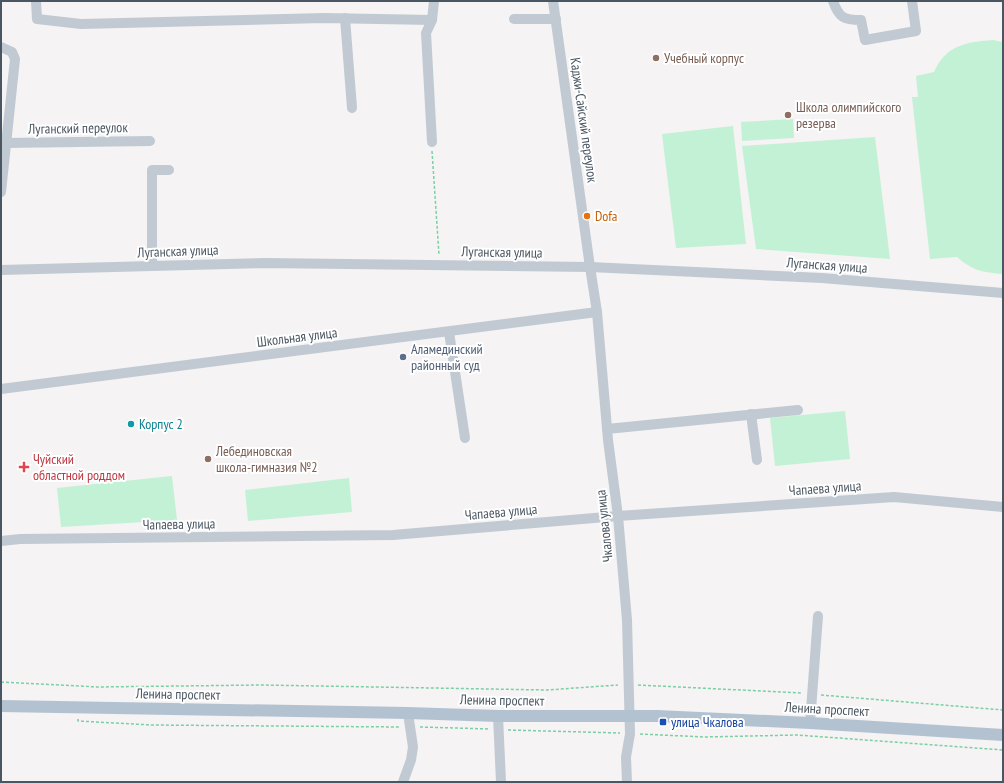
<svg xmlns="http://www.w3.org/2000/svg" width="1004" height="783" viewBox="0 0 1004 783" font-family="'PT Sans Narrow',sans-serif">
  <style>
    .green { fill: #c3f1d5 }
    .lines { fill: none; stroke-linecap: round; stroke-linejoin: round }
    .path { stroke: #7ad0a6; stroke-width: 1.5; stroke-dasharray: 3 2; stroke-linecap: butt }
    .minor { stroke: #c1cad2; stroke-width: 10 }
    .major { stroke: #b3c2d1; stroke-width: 12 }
    .education-dot { fill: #8d6e63; stroke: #fff; stroke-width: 1.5 }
    .food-dot { fill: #e8710a; stroke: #fff; stroke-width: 1.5 }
    .service-dot { fill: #5c6f8a; stroke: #fff; stroke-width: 1.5 }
    .culture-dot { fill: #0f9aa8; stroke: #fff; stroke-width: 1.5 }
    .health-dot { fill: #e0444e; stroke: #fff; stroke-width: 1.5 }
    .transit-dot { fill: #1a4fb4; stroke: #fff; stroke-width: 1.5 }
    .labels { text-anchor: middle; stroke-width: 4; stroke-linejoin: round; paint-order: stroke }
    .education-label { font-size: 14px; fill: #785e54; stroke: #fff; text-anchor: start }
    .street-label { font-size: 14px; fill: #4a5661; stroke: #fff }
    .food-label { font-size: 14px; fill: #c56008; stroke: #fff; text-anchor: start }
    .service-label { font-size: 14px; fill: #4e5e75; stroke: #fff; text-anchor: start }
    .culture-label { font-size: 14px; fill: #0d838f; stroke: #fff; text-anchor: start }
    .health-label { font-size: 14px; fill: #be3a42; stroke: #fff; text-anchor: start }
    .transit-label { font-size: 14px; fill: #164399; stroke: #fff; text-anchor: start }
  </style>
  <rect width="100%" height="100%" fill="#f5f3f3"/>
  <g class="green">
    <path d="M 993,40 L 1003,42 L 1003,273 L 1001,274 C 981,272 972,270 957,257 L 930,259 L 912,97 L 918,97 L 916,76 L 934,72 C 946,45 966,42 993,40 Z"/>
    <polygon points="793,119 794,138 742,141 741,122"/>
    <polygon points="733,126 746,244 676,248 662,134"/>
    <polygon points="875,137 890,259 756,249 742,146"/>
    <polygon points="845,411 850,459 775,466 770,418"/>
    <polygon points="172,476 177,520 61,527 57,488"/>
    <polygon points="349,478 352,512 248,521 245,490"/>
  </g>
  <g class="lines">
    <g class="path">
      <polyline points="432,151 439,255"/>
      <polyline points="1,682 98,687 261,685 547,690 618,685"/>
      <polyline points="638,685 802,693"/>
      <polyline points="821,695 1003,710"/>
      <polyline points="78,719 78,721 152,725 400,727"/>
      <polyline points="420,727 490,729"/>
      <polyline points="508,730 620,733"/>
      <polyline points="640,734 704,737 797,735 1003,750"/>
    </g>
    <g class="minor">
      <polyline points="36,1 37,19 81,24 324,18 432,20"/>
      <polyline points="553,1 590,267 597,312 608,440 618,516 627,620 630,734 626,757 627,782"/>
      <path d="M 833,1 C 839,18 844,20 861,20 L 865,40 L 916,31 L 912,1"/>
      <polyline points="345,18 352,108"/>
      <polyline points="514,19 556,19"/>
      <polyline points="1,47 12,52 15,59 1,192"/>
      <polyline points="432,142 426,33 432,20 434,1"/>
      <polyline points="6,143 150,141"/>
      <polyline points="152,266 152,170 169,170"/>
      <polyline points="1,270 265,263 590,267 822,278 1003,293"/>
      <polyline points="449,332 465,438"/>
      <polyline points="1,389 597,312"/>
      <polyline points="751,414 757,460"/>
      <polyline points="607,429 798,410"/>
      <polyline points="1,541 20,539 393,535 618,516 894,497 1003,507"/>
      <polyline points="498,716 501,782"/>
      <polyline points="810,723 818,616"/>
      <polyline points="403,782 411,760 413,747 408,713"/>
    </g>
    <polyline class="major" points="1,706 408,713 498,716 657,716 810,723 1003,735"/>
  </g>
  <g class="education-dot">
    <circle cx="656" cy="58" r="4"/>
    <circle cx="788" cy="115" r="4"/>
    <circle cx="208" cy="459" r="4"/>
  </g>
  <circle class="food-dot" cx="587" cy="216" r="4"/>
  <circle class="service-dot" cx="403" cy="357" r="4"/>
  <circle class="culture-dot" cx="131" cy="424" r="4"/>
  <path class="health-dot" d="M22 461h4v4h4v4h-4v4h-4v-4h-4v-4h4z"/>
  <rect class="transit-dot" x="659" y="718" width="8" height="8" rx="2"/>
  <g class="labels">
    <g class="education-label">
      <text x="664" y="63">Учебный корпус</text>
      <text x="796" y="112">Школа олимпийского<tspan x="796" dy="16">резерва</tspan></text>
      <text x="216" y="456">Лебединовская<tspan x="216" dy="16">школа-гимназия №2</tspan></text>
    </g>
    <g class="street-label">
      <text transform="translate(584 120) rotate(82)" y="5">Каджи-Сайский переулок</text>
      <text transform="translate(78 128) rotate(-1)" y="5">Луганский переулок</text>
      <text transform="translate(178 251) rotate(-2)" y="5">Луганская улица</text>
      <text transform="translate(502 252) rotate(1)" y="5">Луганская улица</text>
      <text transform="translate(827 265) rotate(4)" y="5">Луганская улица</text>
      <text transform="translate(297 337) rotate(-7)" y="5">Школьная улица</text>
      <text transform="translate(825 488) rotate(-4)" y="5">Чапаева улица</text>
      <text transform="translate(501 512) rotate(-5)" y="5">Чапаева улица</text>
      <text transform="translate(179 524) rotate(-1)" y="5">Чапаева улица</text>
      <text transform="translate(604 526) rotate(-96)" y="5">Чкалова улица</text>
      <text transform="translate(178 694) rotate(1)" y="5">Ленина проспект</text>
      <text transform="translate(502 700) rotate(1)" y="5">Ленина проспект</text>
      <text transform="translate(827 709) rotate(3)" y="5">Ленина проспект</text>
    </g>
    <g class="food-label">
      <text x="595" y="221">Dofa</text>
    </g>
    <g class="service-label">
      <text x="411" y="354">Аламединский<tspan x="411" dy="16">районный суд</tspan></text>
    </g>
    <g class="culture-label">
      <text x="139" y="429">Корпус 2</text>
    </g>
    <g class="health-label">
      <text x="33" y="464">Чуйский<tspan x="33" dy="16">областной роддом</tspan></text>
    </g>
    <g class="transit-label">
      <text x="671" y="727">улица Чкалова</text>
    </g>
  </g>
  <rect width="1004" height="783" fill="none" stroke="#4a5661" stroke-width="4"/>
</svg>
